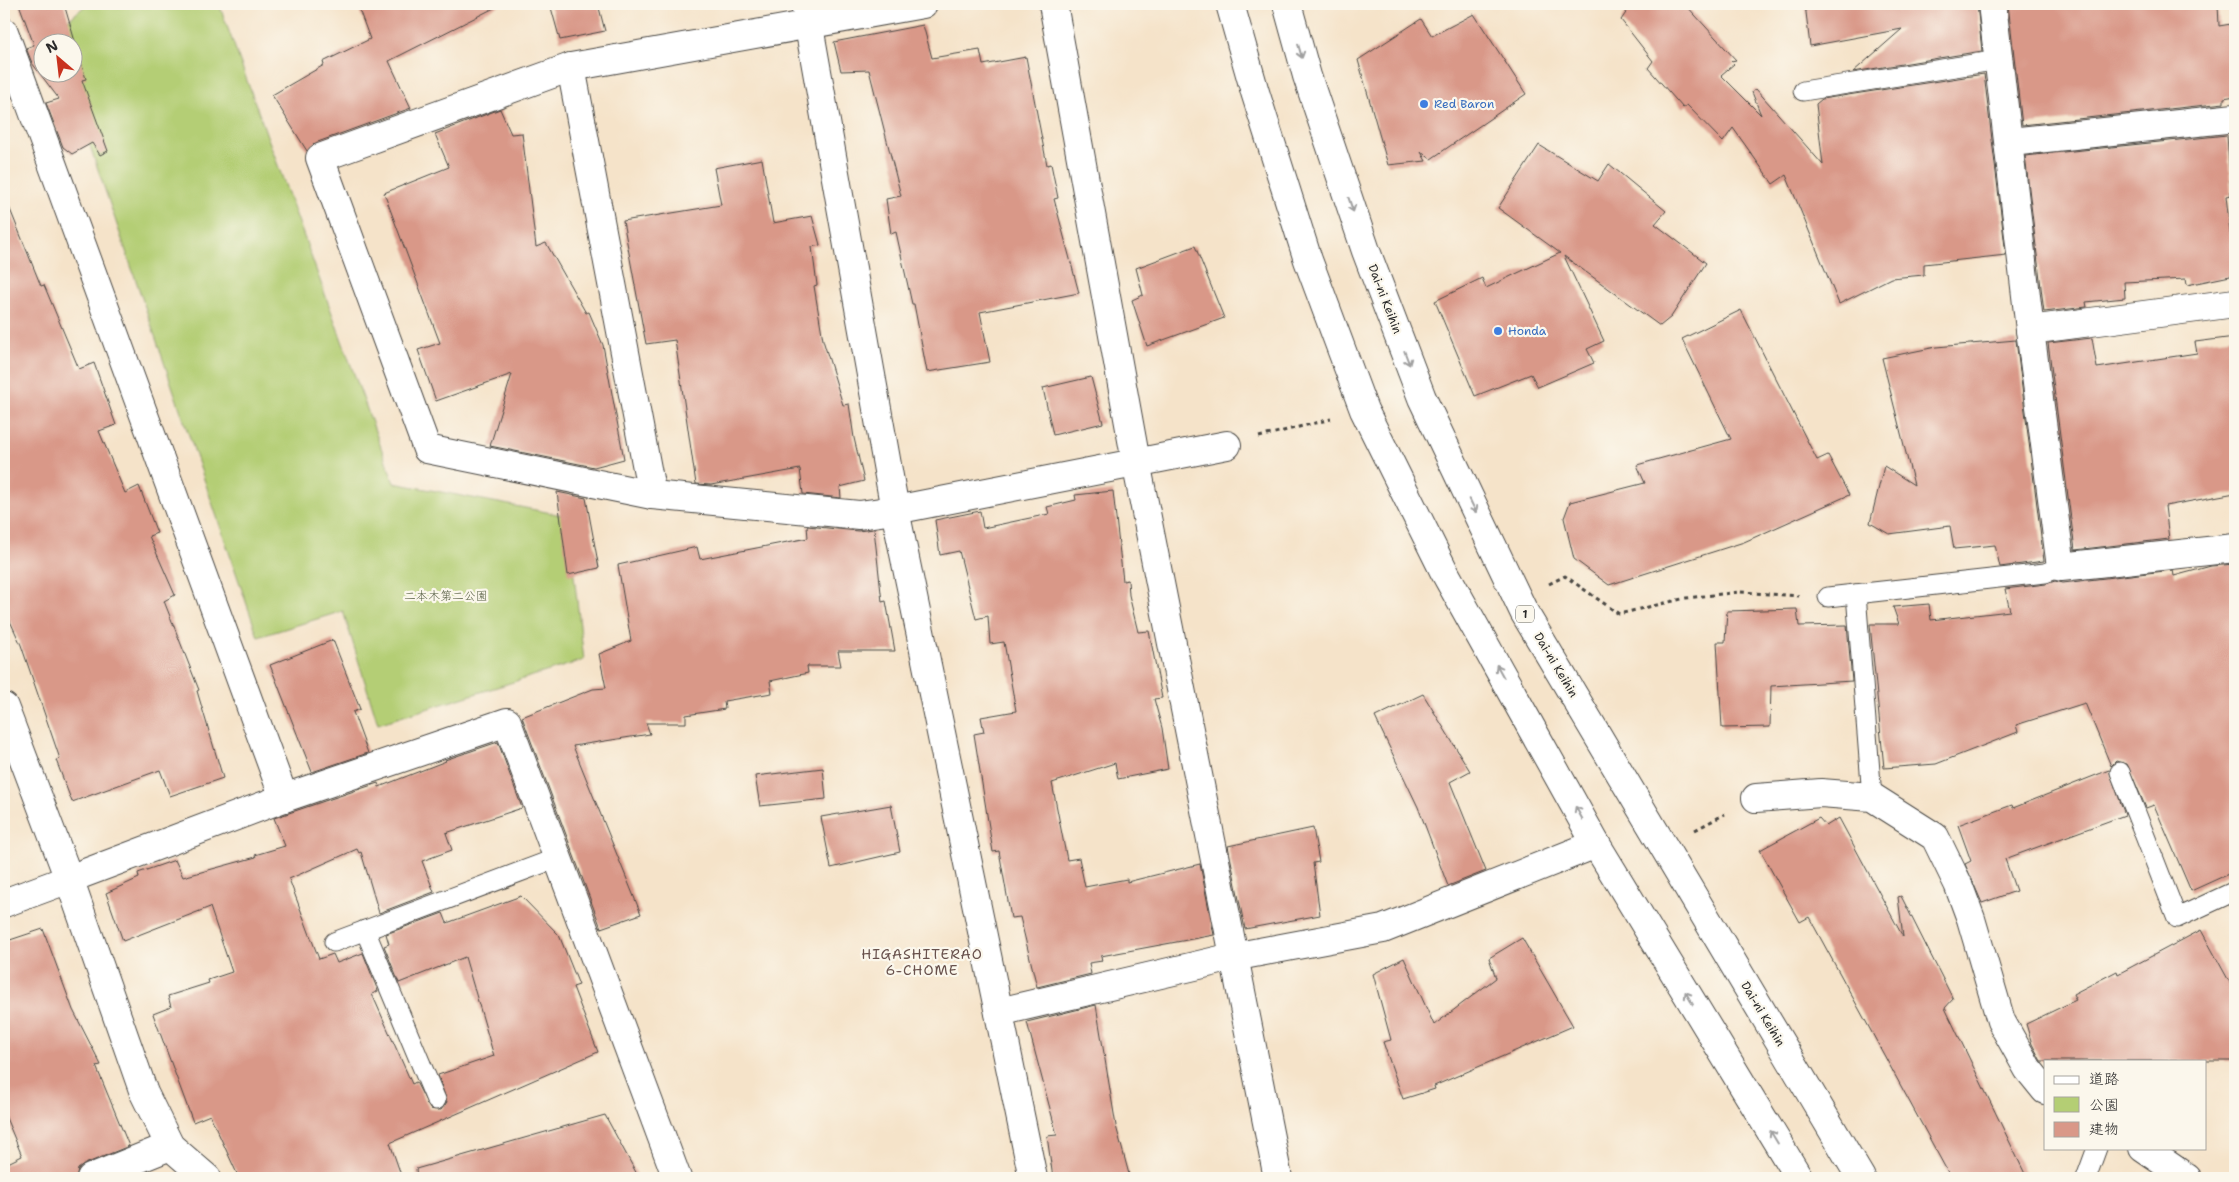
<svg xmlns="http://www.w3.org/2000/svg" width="2239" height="1182" viewBox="0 0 2239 1182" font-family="'Shantell Sans','Klee One',sans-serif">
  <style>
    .green { fill: #b4ce74; stroke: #707c50 }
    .building { fill: #d99888; fill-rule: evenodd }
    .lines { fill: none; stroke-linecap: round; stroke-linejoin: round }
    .service-casing { stroke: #494743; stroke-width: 21 }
    .minor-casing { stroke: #494743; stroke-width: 30 }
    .tertiary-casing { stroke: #494743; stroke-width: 30 }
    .trunk-casing { stroke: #494743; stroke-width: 30 }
    .path { stroke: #494743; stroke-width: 3; stroke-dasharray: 4 4; stroke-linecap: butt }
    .service { stroke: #fff; stroke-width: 19 }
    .minor { stroke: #fff; stroke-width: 28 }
    .tertiary { stroke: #fff; stroke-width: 28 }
    .trunk { stroke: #fff; stroke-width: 28 }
    .oneway { stroke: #a0a0a0 }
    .shop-dot { fill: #3f7fe0; stroke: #fbf7ec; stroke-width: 2 }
    .labels { text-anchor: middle; stroke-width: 4.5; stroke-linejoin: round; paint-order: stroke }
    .shield { fill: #fbf7ec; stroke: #696865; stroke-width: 1 }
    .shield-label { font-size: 11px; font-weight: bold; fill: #2b2b2b }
    .shop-label { font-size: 12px; fill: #366cbe; stroke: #fbf7ec; text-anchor: start }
    .street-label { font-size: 12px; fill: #2b2b2b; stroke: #fbf7ec }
    .park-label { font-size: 12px; fill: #545c41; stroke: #fbf7ec }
    .neighbourhood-label { font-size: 14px; letter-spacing: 1px; fill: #68514c; stroke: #fbf7ec }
  </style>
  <rect width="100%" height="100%" fill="#fbf7ec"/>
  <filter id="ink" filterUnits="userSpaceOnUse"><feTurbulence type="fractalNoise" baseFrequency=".02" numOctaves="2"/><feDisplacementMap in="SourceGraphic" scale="10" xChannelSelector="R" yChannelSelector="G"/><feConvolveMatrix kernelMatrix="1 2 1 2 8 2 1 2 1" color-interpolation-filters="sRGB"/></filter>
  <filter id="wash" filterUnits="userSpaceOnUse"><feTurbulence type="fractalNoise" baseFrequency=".0096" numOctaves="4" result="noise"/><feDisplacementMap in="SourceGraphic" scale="20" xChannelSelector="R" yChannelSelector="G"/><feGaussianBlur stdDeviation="1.12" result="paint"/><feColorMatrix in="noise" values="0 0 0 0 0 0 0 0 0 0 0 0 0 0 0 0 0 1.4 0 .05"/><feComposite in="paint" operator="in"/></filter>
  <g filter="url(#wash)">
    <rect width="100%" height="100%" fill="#f5e3c9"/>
    <polygon class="green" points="87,4 219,4 394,483 567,516 584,660 378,724 343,611 258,637 65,73 72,72 72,42 55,42 52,34"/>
    <g id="blocks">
      <g class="building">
        <path d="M 19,4 L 64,4 L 86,79 L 82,80 L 108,151 L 100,155 L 92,143 L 72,154 L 63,147 L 46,103 L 59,99 L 32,63 L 26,48 L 34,45 ZM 42,42 L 72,42 L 72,72 L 42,72 Z"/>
        <polygon points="357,4 502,4 389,61 411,108 315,143 307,151 272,95 324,65 323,62 370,39"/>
        <polygon points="550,4 598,4 605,31 560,40"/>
        <polygon points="1632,4 1685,4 1736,60 1731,61 1734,64 1721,75 1761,115 1752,92 1756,89 1823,165 1816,104 1822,99 1984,74 2006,255 1924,264 1924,275 1891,278 1839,304 1786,175 1773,184 1733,128 1723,142 1687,105 1683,108 1648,68 1653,61 1621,20"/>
        <polygon points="1805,4 1977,4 1982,51 1853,72 1902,29 1810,46"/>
        <polygon points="2008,4 2218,4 2219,26 2231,24 2235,63 2235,96 2224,98 2224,103 2022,125"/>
        <polygon points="1474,14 1526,94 1431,159 1421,152 1426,161 1388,165 1358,60 1421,19 1432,36"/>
        <polygon points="923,25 932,58 980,50 983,65 1026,57 1047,165 1051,164 1058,198 1054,199 1079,293 980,312 990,362 927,372 914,304 912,304 896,232 891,234 886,199 901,196 869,70 841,71 834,42"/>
        <polygon points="500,109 511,134 522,133 536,247 546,243 586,313 589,312 603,345 624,459 594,467 490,446 512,374 436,401 418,350 440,343 384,193 449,167 435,134"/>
        <polygon points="2227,135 2231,195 2226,196 2235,275 2187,285 2186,279 2124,282 2125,298 2086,302 2087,307 2044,312 2025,156"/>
        <polygon points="1539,145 1598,181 1609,164 1666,211 1655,224 1706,263 1671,317 1660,326 1564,256 1604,341 1587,349 1594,363 1538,387 1531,374 1475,396 1435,301 1482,278 1486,288 1560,253 1498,208"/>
        <polygon points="762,159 773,223 812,216 820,245 812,247 817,285 814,286 823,340 843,405 849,404 854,438 864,481 840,487 841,498 803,494 800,469 711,485 696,484 675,340 646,344 623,221 721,205 714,168"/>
        <polygon points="5,197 41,286 44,285 79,369 94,363 116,425 99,431 125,493 139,486 157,533 149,536 175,595 164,601 199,690 197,691 223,778 170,796 160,770 72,802 56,760 60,759 21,645 4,608"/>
        <polygon points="1195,246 1224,318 1147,346 1132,300 1143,295 1136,268"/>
        <polygon points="1741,310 1817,460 1828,455 1849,495 1744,542 1609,585 1574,559 1564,518 1570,502 1645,483 1637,465 1731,439 1682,339"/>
        <polygon points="2235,337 2235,493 2165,506 2169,539 2075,550 2048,343 2092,338 2097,368 2197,353 2195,342"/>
        <polygon points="2016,340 2044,561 2000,567 1995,545 1954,549 1950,526 1889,534 1870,523 1884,466 1914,485 1882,358 1936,347"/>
        <polygon points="1091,377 1103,423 1053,435 1043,388"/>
        <polygon points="1113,491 1123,581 1128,580 1129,595 1138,632 1149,631 1162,698 1154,699 1162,728 1168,769 1118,779 1115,763 1052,783 1067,860 1079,858 1085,887 1127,879 1127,882 1200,864 1214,935 1101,956 1102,961 1089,963 1091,974 1037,987 1020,917 1011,918 999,851 993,852 974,734 984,732 981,717 1016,711 1004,642 990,644 988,616 976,619 959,551 940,555 935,520 980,511 983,528 1049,514 1047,507 1076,500 1075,495"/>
        <polygon points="557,492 586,498 599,568 568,575"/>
        <polygon points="807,526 858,531 874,529 882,602 886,601 895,651 838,651 841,666 807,666 808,673 770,681 772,693 724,701 725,709 686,715 686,723 646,723 650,734 573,746 641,914 601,928 522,717 593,689 606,688 599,654 631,641 618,565 697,547 700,559 808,538"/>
        <polygon points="2235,564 2235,871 2191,891 2154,805 2146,808 2127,764 2116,761 2111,766 2085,703 2016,725 2018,732 1936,764 1884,768 1870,624 1899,624 1893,607 1929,604 1931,620 2010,611 2005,589 2046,584 2055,581 2063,583 2173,570 2174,576 2211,566"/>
        <polygon points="1797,609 1799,626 1847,625 1852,681 1771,686 1770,727 1722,728 1717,642 1725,642 1727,611"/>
        <polygon points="333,640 360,709 353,712 368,753 312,772 270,665"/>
        <polygon points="1423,694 1470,771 1450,782 1486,871 1448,886 1418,807 1375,717"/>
        <polygon points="498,742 522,808 446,833 452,850 422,861 434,892 379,913 361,852 359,853 357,849 289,879 319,959 333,954 337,963 363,953 378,991 372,994 412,1084 416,1082 430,1109 441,1110 447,1102 438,1075 494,1056 465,957 399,983 384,946 389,944 386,934 443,913 447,923 521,896 559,935 579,985 573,987 598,1052 390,1143 402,1178 239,1178 210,1115 193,1122 153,1014 171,1007 168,996 209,983 208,980 232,972 210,907 123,941 106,893 139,878 138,873 175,860 183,877 256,857 255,855 285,846 274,818 378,783 379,787 446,761 445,760"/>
        <polygon points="823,768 826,799 760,806 755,776"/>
        <polygon points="2109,770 2125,815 2005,859 2016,891 1982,903 1965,864 1971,861 1958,825 2012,805 2013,808"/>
        <polygon points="891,805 900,852 831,868 821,817"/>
        <polygon points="1819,818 1826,826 1839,818 1903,937 1898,897 1901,896 1953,999 1945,1008 2027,1178 1951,1178 1809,917 1800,922 1760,850"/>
        <polygon points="1313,828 1319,862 1313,863 1320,915 1245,929 1228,846"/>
        <polygon points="43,929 73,1010 101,1065 96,1066 129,1146 85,1164 78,1169 76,1178 4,1178 4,1165 22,1156 4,1113 4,942"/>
        <polygon points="2201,930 2235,992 2235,1061 2041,1061 2032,1044 2026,1024 2076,1000 2073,994 2117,971 2118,974"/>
        <polygon points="1522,938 1573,1026 1434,1086 1435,1089 1403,1099 1383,1042 1391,1040 1373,974 1404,958 1434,1025 1496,978 1489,958"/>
        <polygon points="1096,1005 1116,1126 1130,1178 1053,1178 1047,1136 1057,1135 1027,1022"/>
        <polygon points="605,1115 639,1178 417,1178 416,1169"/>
      </g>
    </g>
  </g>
  <g filter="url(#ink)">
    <use href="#blocks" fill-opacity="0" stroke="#494743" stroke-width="1"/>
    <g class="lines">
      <defs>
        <g id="service">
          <polyline points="1803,91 1999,60"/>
          <polyline points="1856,594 1872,797"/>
          <polyline points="1828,597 2045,573 2061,567"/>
          <polyline points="2120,772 2177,918 2235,891"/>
          <polyline points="365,930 436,1100"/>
          <polyline points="334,942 557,858"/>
          <polyline points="2086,1178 2097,1148"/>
        </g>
        <g id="minor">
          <polyline points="923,4 571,67 320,158 427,449 652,495 859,515 895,510 1227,445"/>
          <polyline points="1053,4 1136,462 1278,1178"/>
          <polyline points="1992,4 2030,330 2061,567 2235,548"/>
          <polyline points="4,32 284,798"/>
          <polyline points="571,67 652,495"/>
          <polyline points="2010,142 2235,118"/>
          <polyline points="2030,330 2235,303"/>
          <polyline points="1756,798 1821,793 1872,797 1935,837 1958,884 1971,919 2001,1021 2028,1069 2045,1090"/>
          <polyline points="69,879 284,798 507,722 677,1178"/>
          <polyline points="999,1012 1233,957 1383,929 1596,844"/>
          <polyline points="2143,1148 2187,1178"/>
          <polyline points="91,1178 170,1146"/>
        </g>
        <g id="tertiary">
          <polyline points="805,4 895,510 1033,1178"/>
          <polyline points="4,707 69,879 144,1093 170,1146 207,1178"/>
          <polyline points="4,903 69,879"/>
        </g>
        <g id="trunk">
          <polyline points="1230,4 1255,92 1308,260 1364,410 1444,571 1596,844 1799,1178"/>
          <polyline points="1287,4 1307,76 1366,251 1422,398 1524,612 1861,1178"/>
        </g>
      </defs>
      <use href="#service" class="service-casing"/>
      <use href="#minor" class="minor-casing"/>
      <use href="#tertiary" class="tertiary-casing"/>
      <use href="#trunk" class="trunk-casing"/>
      <g class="path">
        <polyline points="1259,437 1331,419"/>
        <polyline points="1549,584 1565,576 1619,614 1686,598 1740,592 1799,596"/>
        <polyline points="1695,830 1725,814"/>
      </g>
      <use href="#service" class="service"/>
      <use href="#minor" class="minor"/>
      <use href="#tertiary" class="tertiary"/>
      <use href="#trunk" class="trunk"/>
    </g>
    <defs><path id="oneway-shaft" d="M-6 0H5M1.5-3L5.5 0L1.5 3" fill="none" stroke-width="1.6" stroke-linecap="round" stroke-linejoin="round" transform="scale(1.25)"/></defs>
    <g class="oneway">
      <use href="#oneway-shaft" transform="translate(1300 51) rotate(74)"/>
      <use href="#oneway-shaft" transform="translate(1351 205) rotate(71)"/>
      <use href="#oneway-shaft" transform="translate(1407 358) rotate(69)"/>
      <use href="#oneway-shaft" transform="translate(1473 506) rotate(64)"/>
      <use href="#oneway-shaft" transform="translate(1500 671) rotate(-119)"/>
      <use href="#oneway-shaft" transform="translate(1579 813) rotate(-119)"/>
      <use href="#oneway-shaft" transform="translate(1689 998) rotate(-121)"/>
      <use href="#oneway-shaft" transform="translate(1774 1137) rotate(-121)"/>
    </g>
  </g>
  <g class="shop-dot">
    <circle cx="1424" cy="104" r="5"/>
    <circle cx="1498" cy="331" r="5"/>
  </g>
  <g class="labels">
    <rect class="shield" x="1516" y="605.5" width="18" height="17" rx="4"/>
    <g class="shield-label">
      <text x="1525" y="618">1</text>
    </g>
    <g class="shop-label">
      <text x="1434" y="108">Red Baron</text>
      <text x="1508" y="335">Honda</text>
    </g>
    <g class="street-label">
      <text transform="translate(1385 299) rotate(69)" y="4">Dai-ni Keihin</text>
      <text transform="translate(1556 665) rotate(59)" y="4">Dai-ni Keihin</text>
      <text transform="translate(1763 1014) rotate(59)" y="4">Dai-ni Keihin</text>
    </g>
    <g class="park-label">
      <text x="446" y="600">二本木第二公園</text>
    </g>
    <g class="neighbourhood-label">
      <text x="922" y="959">HIGASHITERAO<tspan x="922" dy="16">6-CHOME</tspan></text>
    </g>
  </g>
  <rect width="2239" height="1182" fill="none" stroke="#fbf7ec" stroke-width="20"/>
  <rect x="2044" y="1060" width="162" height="90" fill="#fbf7ec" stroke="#a8a59f"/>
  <rect x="2054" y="1076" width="25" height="8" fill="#ffffff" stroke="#a8a59f"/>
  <text x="2089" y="1084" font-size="15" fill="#2b2b2b">道路</text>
  <rect x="2054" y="1097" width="25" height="15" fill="#b4ce74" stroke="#a8a59f"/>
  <text x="2089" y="1110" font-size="15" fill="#2b2b2b">公園</text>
  <rect x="2054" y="1122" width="25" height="15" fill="#d99888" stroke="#a8a59f"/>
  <text x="2089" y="1134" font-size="15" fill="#2b2b2b">建物</text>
  <g transform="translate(58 58) rotate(332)"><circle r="24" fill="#fbf7ec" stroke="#a8a59f"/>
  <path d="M0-4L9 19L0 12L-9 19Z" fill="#c8321e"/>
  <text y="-8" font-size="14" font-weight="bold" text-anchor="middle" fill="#2b2b2b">N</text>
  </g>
</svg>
